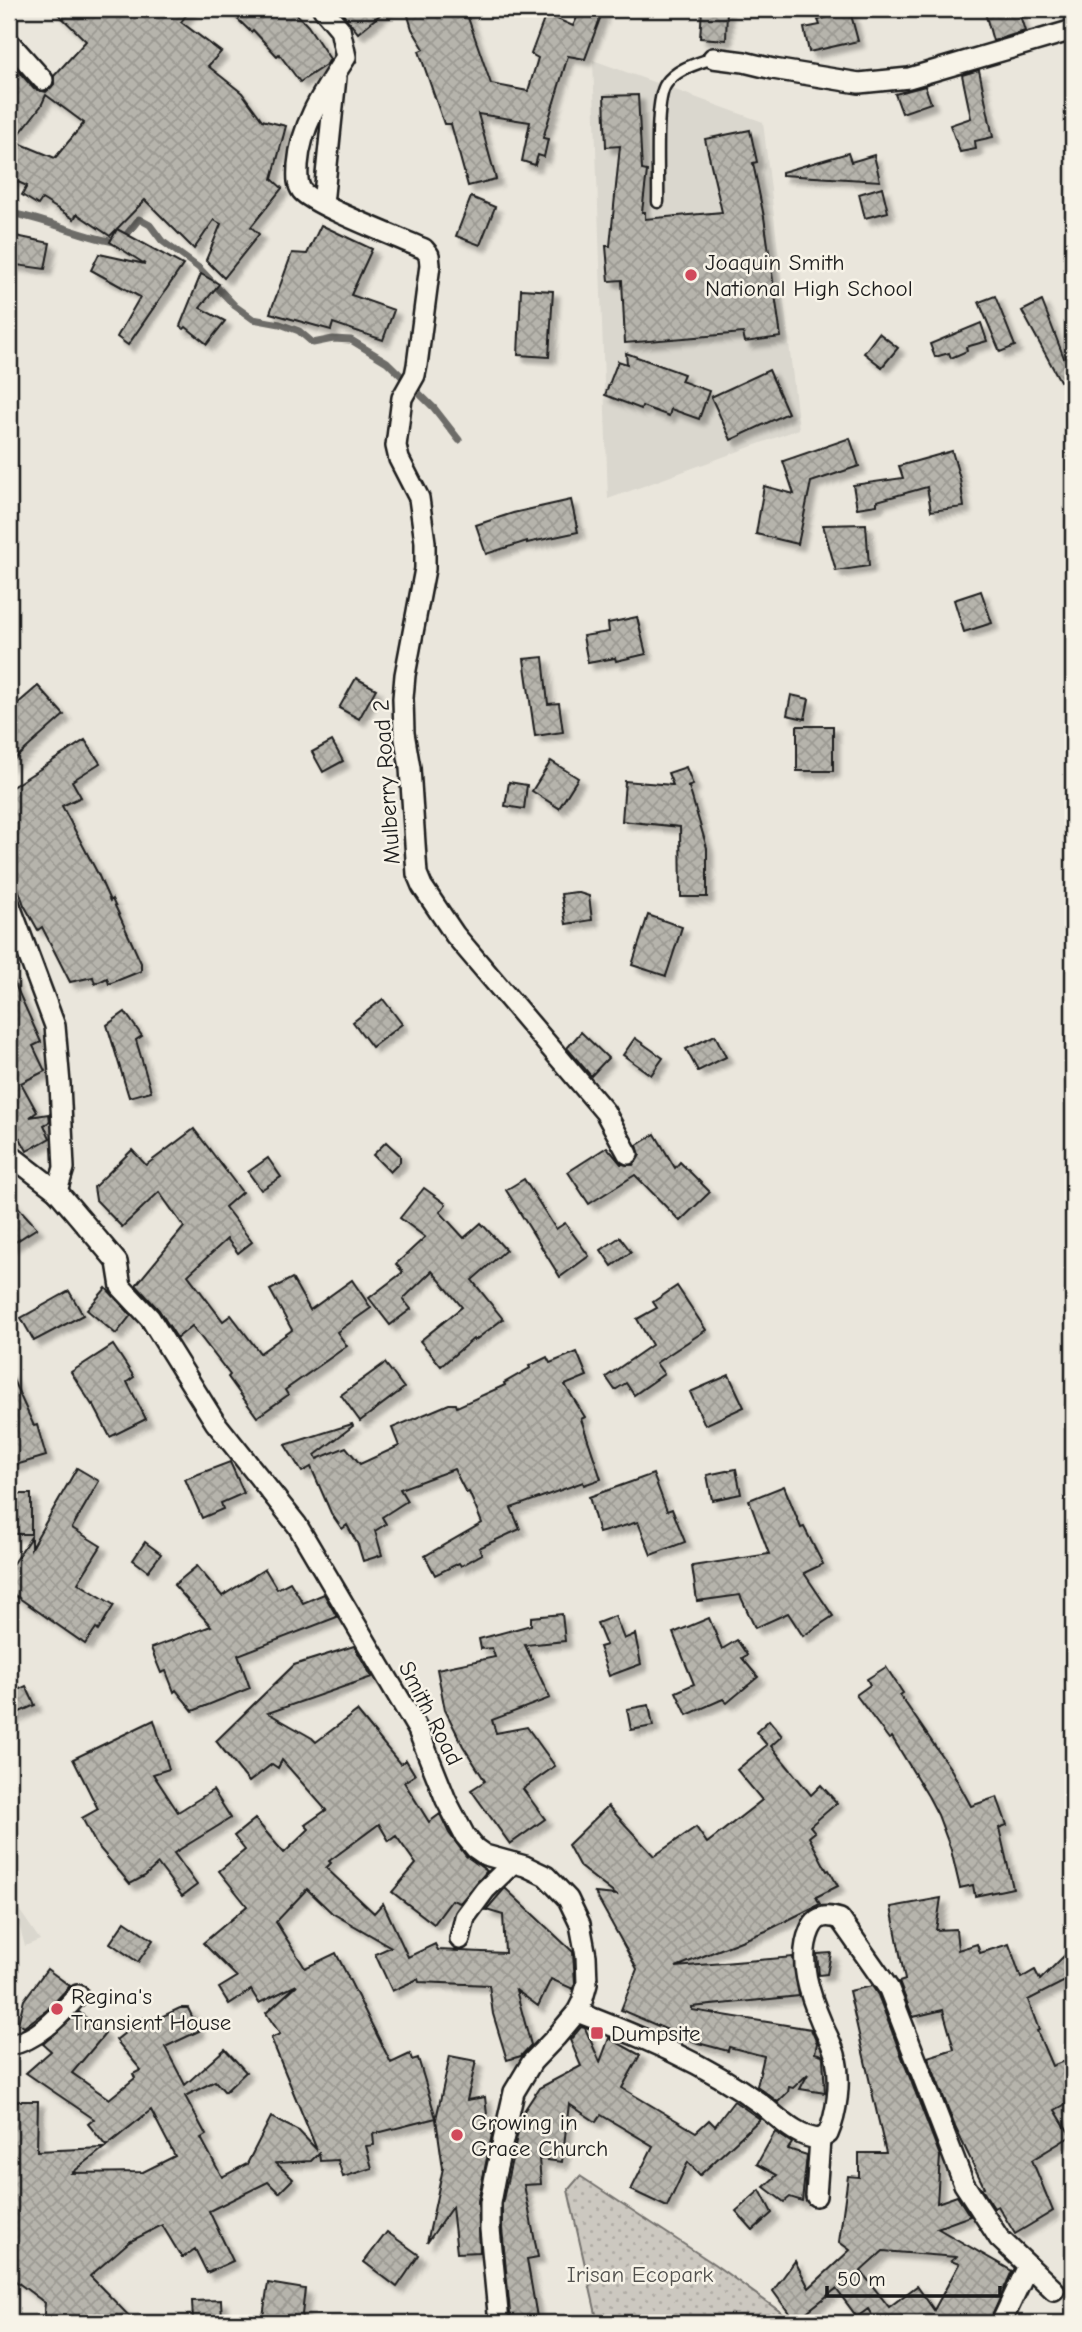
<svg xmlns="http://www.w3.org/2000/svg" width="1082" height="2332" viewBox="0 0 1082 2332" font-family="'Comic Neue',sans-serif">
  <style>
    .built { fill: #dad7ce }
    .green { fill: url(#green-dots); stroke: #74726e; stroke-width: 2 }
    .lines { fill: none; stroke-linecap: round; stroke-linejoin: round }
    .stream { stroke: #6d6c68; stroke-width: 7 }
    .building { fill: url(#building-cross-hatch); stroke: #1c1c1c; stroke-width: 2; fill-rule: evenodd; filter: url(#shadow) }
    .service-casing { stroke: #1c1c1c; stroke-width: 15 }
    .minor-casing { stroke: #1c1c1c; stroke-width: 24 }
    .service { stroke: #f7f3e8; stroke-width: 10 }
    .minor { stroke: #f7f3e8; stroke-width: 19 }
    .poi-dot { fill: #d1495b; stroke: #f7f3e8; stroke-width: 2.5 }
    .labels { text-anchor: middle; stroke-width: 5; stroke-linejoin: round; paint-order: stroke }
    .poi-label { font-size: 23px; fill: #1c1c1c; stroke: #f7f3e8; text-anchor: start }
    .street-label { font-size: 23px; fill: #1c1c1c; stroke: #f7f3e8 }
    .park-label { font-size: 23px; fill: #51504d; stroke: #f7f3e8 }
  </style>
  <defs>
    <pattern id="green-dots" width="8" height="8" patternUnits="userSpaceOnUse" patternTransform="scale(1.75)"><rect width="8" height="8" fill="#ccc8c0"/><path d="M2 2h.1M6 6h.1" fill="none" stroke="#afaba4" stroke-width="1.8" stroke-linecap="round"/></pattern>
    <pattern id="building-cross-hatch" width="8" height="8" patternUnits="userSpaceOnUse" patternTransform="scale(1.75)"><rect width="8" height="8" fill="#b6b4ac"/><path d="M0 0l8 8M0 8l8-8" fill="none" stroke="#9c9a93"/></pattern>
    <filter id="shadow"><feDropShadow dx="6" dy="6" stdDeviation="2" flood-color="#0004"/></filter>
  </defs>
  <rect width="100%" height="100%" fill="#eae6dc"/>
  <filter id="ink" filterUnits="userSpaceOnUse"><feTurbulence type="fractalNoise" baseFrequency=".0143" numOctaves="2"/><feDisplacementMap in="SourceGraphic" scale="14" xChannelSelector="R" yChannelSelector="G"/><feConvolveMatrix kernelMatrix="1 2 1 2 8 2 1 2 1" color-interpolation-filters="sRGB"/></filter>
  <g filter="url(#ink)">
    <g class="built">
      <polygon points="593,60 763,122 799,429 608,499"/>
      <polygon points="9,1895 40,1940 25,1946 18,1921 9,1919"/>
    </g>
    <polygon class="green" points="580,2176 714,2264 796,2323 598,2323 568,2190"/>
    <g class="lines">
      <path class="stream" d="M 9,213 C 48,219 83,238 120,243 L 139,219 L 150,225 L 162,241 L 199,268 L 235,306 L 253,319 L 280,324 L 299,331 L 313,343 L 333,339 L 351,340 L 387,362 L 434,408 L 459,440"/>
    </g>
    <g class="building">
      <path d="M 53,9 L 191,9 L 181,22 L 221,52 L 208,66 L 242,93 L 262,120 L 286,126 L 272,179 L 282,188 L 251,227 L 259,234 L 224,278 L 206,260 L 221,224 L 214,220 L 194,249 L 145,200 L 110,236 L 77,214 L 74,219 L 42,199 L 38,205 L 22,195 L 27,186 L 9,178 L 9,60 L 34,89 L 46,92 L 54,84 L 54,76 L 86,41 ZM 46,95 L 84,123 L 55,158 L 14,141 L 41,106 Z"/>
      <polygon points="227,9 292,9 308,26 330,59 327,64 300,82 279,54 277,56 253,30 251,32"/>
      <polygon points="339,9 387,9 358,33"/>
      <polygon points="406,9 465,9 491,84 528,91 538,58 531,54 546,14 573,26 581,9 593,9 602,13 585,59 568,56 543,138 548,139 544,157 538,155 535,165 522,161 530,122 478,114 496,179 468,186 451,124 444,124 419,51 424,49 412,29"/>
      <polygon points="702,9 727,10 726,40 700,38"/>
      <polygon points="984,9 1018,9 1025,31 993,41"/>
      <polygon points="850,11 858,41 809,52 804,28 820,25 818,20"/>
      <polygon points="979,70 993,137 975,141 976,149 960,152 950,125 971,118 962,75"/>
      <polygon points="925,86 931,103 902,113 895,94"/>
      <polygon points="638,95 642,170 647,171 642,212 645,212 645,219 722,212 705,139 750,130 757,162 753,163 764,217 781,337 745,342 743,333 625,343 622,280 609,281 606,246 610,246 620,146 606,147 604,96"/>
      <polygon points="848,153 851,162 874,155 880,181 782,175 782,172"/>
      <polygon points="882,187 888,212 865,218 859,194"/>
      <polygon points="471,197 495,207 480,245 456,236"/>
      <polygon points="321,225 372,249 351,295 394,310 383,340 333,323 331,330 270,313 292,253 307,254"/>
      <polygon points="117,229 183,265 128,345 117,337 140,297 91,270 99,254 145,264 110,242"/>
      <polygon points="11,235 50,243 45,269 9,264"/>
      <polygon points="201,274 219,284 200,308 225,321 207,344 186,327 184,329 180,326"/>
      <polygon points="521,289 553,291 549,357 518,355"/>
      <polygon points="995,296 1015,346 1000,352 979,302"/>
      <polygon points="1042,301 1071,376 1060,381 1022,311"/>
      <polygon points="981,323 987,341 966,347 967,351 951,358 949,353 935,357 930,344"/>
      <polygon points="879,333 898,348 882,367 864,353"/>
      <polygon points="626,353 684,374 681,381 709,391 699,419 671,409 669,416 642,406 641,409 605,395 618,361 627,364"/>
      <polygon points="769,370 788,413 731,440 711,397"/>
      <polygon points="850,438 859,466 811,482 798,544 756,534 764,486 794,494 783,461"/>
      <polygon points="952,451 960,479 964,507 931,511 927,487 877,501 877,505 857,508 853,485 903,478 899,466"/>
      <polygon points="571,500 578,532 527,543 527,541 486,554 476,525 513,513"/>
      <polygon points="866,524 869,566 836,571 823,525"/>
      <polygon points="981,591 992,623 964,632 954,600"/>
      <polygon points="637,617 646,654 616,661 615,658 588,663 583,636 609,632 608,623"/>
      <polygon points="543,657 548,704 559,703 563,732 535,736 524,659"/>
      <polygon points="356,678 376,689 359,719 339,708"/>
      <polygon points="38,686 64,715 9,764 9,711"/>
      <polygon points="791,695 809,699 805,719 787,715"/>
      <rect x="797" y="726" width="36" height="45"/>
      <polygon points="85,740 100,763 72,781 81,797 62,806 98,874 110,901 112,899 141,963 141,971 109,984 107,978 95,984 93,977 70,982 42,927 38,930 24,905 9,862 9,789"/>
      <polygon points="332,741 343,761 323,772 312,752"/>
      <polygon points="551,761 578,778 559,808 532,791"/>
      <polygon points="686,767 693,785 687,787 689,787 707,848 707,897 681,897 680,827 622,821 625,781 673,785 668,773"/>
      <polygon points="509,782 527,785 524,809 505,806"/>
      <polygon points="576,892 589,896 592,920 566,924 561,894"/>
      <polygon points="648,915 682,927 666,976 632,965"/>
      <polygon points="9,971 41,1042 33,1046 45,1071 21,1083 37,1112 30,1117 49,1114 50,1122 44,1125 50,1138 27,1151 20,1138 9,1142"/>
      <polygon points="383,999 402,1024 372,1047 353,1022"/>
      <polygon points="125,1012 142,1036 136,1040 151,1091 129,1097 107,1025"/>
      <polygon points="581,1032 608,1058 591,1076 567,1048"/>
      <polygon points="715,1035 726,1057 698,1071 686,1049"/>
      <polygon points="635,1038 663,1058 651,1075 623,1055"/>
      <polygon points="194,1129 242,1192 225,1207 252,1242 238,1253 227,1239 188,1275 223,1321 231,1315 260,1353 292,1330 270,1290 292,1278 310,1310 352,1280 371,1308 337,1332 347,1346 285,1390 288,1395 257,1417 228,1377 230,1375 192,1326 177,1338 159,1310 136,1285 184,1227 159,1192 122,1227 96,1200 94,1187 132,1150 146,1165"/>
      <polygon points="655,1134 675,1168 680,1162 710,1192 680,1221 635,1175 589,1204 568,1172 607,1147 621,1164 633,1165 640,1155 637,1145"/>
      <polygon points="386,1142 400,1155 400,1162 390,1172 373,1155"/>
      <polygon points="268,1158 281,1177 261,1190 248,1172"/>
      <polygon points="524,1179 556,1229 565,1223 589,1256 560,1277 506,1190"/>
      <polygon points="424,1188 446,1204 440,1212 464,1238 481,1223 506,1250 472,1280 503,1319 474,1341 473,1339 441,1366 420,1341 462,1307 432,1271 403,1299 411,1309 390,1325 369,1298 403,1272 396,1264 425,1237 400,1218"/>
      <polygon points="9,1197 37,1228 9,1246"/>
      <polygon points="620,1237 631,1252 612,1266 601,1250"/>
      <polygon points="677,1286 706,1330 656,1363 664,1374 634,1395 626,1383 615,1390 606,1377 652,1345 637,1319 657,1308 653,1302"/>
      <polygon points="106,1288 131,1315 116,1334 87,1310"/>
      <polygon points="69,1291 83,1315 34,1341 21,1318"/>
      <polygon points="113,1345 134,1377 127,1382 146,1419 110,1437 93,1404 92,1405 71,1372"/>
      <polygon points="577,1352 587,1376 565,1385 585,1417 581,1419 601,1479 584,1485 583,1482 511,1508 520,1529 479,1548 482,1554 461,1566 459,1563 435,1575 425,1556 482,1523 469,1492 466,1493 454,1469 400,1489 407,1501 382,1517 386,1524 375,1531 382,1555 363,1561 358,1545 347,1525 342,1529 331,1513 311,1467 302,1472 285,1445 352,1424 353,1426 315,1455 317,1459 346,1447 360,1464 399,1446 392,1428 449,1404 456,1404 457,1407 505,1385 504,1383 530,1368 529,1366 547,1357 550,1363"/>
      <polygon points="385,1363 404,1388 360,1421 341,1395"/>
      <polygon points="9,1371 34,1426 37,1425 46,1456 9,1467"/>
      <polygon points="729,1375 744,1407 705,1425 690,1392"/>
      <polygon points="230,1462 244,1493 221,1503 223,1509 202,1518 185,1479"/>
      <polygon points="77,1468 99,1481 72,1528 101,1546 78,1583 114,1605 98,1631 96,1628 85,1644 9,1591 9,1569 31,1537 31,1548"/>
      <polygon points="736,1469 741,1494 712,1500 707,1475"/>
      <polygon points="653,1474 667,1511 672,1509 685,1542 651,1555 638,1522 599,1533 589,1497"/>
      <polygon points="784,1486 801,1528 804,1527 823,1564 804,1573 833,1616 803,1636 788,1613 755,1628 740,1595 697,1601 692,1566 769,1554 749,1500"/>
      <rect x="9" y="1494" width="22" height="40"/>
      <polygon points="145,1542 161,1554 148,1571 133,1560"/>
      <polygon points="197,1566 222,1596 265,1569 277,1589 290,1582 303,1603 324,1594 337,1617 238,1655 250,1688 193,1711 176,1690 174,1692 166,1671 161,1673 151,1648 211,1626 174,1585"/>
      <polygon points="562,1614 565,1641 525,1645 550,1698 492,1720 496,1733 527,1727 555,1766 523,1789 545,1819 510,1844 471,1790 485,1781 463,1746 445,1710 437,1669 495,1657 492,1648 481,1649 479,1639 531,1625 531,1617"/>
      <polygon points="615,1616 624,1639 635,1634 641,1664 609,1676 599,1647 606,1645 597,1623"/>
      <polygon points="709,1618 722,1649 737,1640 747,1655 742,1658 758,1677 727,1703 723,1699 687,1715 676,1692 694,1684 673,1633"/>
      <polygon points="354,1646 372,1677 268,1713 312,1738 316,1742 357,1711 400,1764 406,1760 415,1775 404,1782 429,1822 440,1814 449,1833 466,1856 487,1871 460,1903 452,1900 434,1924 392,1892 416,1864 396,1836 389,1841 379,1824 329,1861 331,1863 326,1868 374,1913 383,1903 408,1957 435,1944 438,1950 505,1953 503,1915 486,1910 505,1888 573,1952 575,1983 573,1989 551,1979 538,2006 516,1990 531,2045 521,2056 507,2060 493,2014 489,1985 419,1982 418,1979 392,1991 375,1954 391,1947 332,1913 307,1889 276,1922 305,1968 336,1953 391,2063 410,2054 412,2060 418,2058 436,2118 373,2134 374,2145 366,2146 372,2168 343,2177 338,2160 320,2161 319,2153 311,2161 276,2163 293,2179 279,2193 268,2182 209,2211 233,2261 207,2273 195,2249 182,2258 162,2225 129,2242 90,2276 136,2323 43,2323 45,2303 9,2276 9,2264 16,2255 9,2248 9,2101 38,2101 37,2151 104,2148 72,2173 143,2172 175,2156 151,2110 106,2146 88,2124 94,2119 26,2073 51,2051 43,2044 79,2012 105,2034 72,2073 109,2099 135,2078 133,2074 141,2070 116,2040 144,2018 148,2023 180,2008 188,2008 199,2031 165,2047 185,2085 225,2049 246,2072 225,2092 215,2081 185,2096 206,2135 201,2138 222,2177 247,2164 271,2117 299,2131 317,2150 271,2038 280,2034 266,2013 297,1985 259,2003 251,1990 229,2004 219,1988 237,1977 203,1943 247,1906 219,1871 245,1850 234,1836 255,1819 284,1853 309,1829 305,1825 326,1810 282,1760 278,1768 272,1764 249,1782 216,1741 294,1665"/>
      <polygon points="886,1667 903,1693 900,1695 952,1771 971,1806 997,1797 1007,1825 999,1828 1013,1888 975,1896 973,1885 960,1888 951,1850 938,1815 928,1796 892,1737 889,1739 856,1695 870,1685 867,1679"/>
      <polygon points="26,1686 35,1705 9,1717 9,1694"/>
      <polygon points="649,1705 653,1726 631,1730 627,1709"/>
      <polygon points="154,1720 169,1769 153,1774 178,1812 213,1790 231,1818 174,1853 197,1885 182,1896 158,1864 145,1876 130,1884 96,1844 82,1818 98,1809 73,1759"/>
      <polygon points="769,1720 782,1736 771,1746 811,1795 821,1785 837,1803 810,1826 815,1832 809,1837 827,1871 829,1870 838,1886 816,1897 820,1904 766,1931 676,1967 793,1957 799,1996 692,2007 692,2010 811,2029 817,2043 815,2053 822,2055 823,2058 825,2093 800,2089 808,2074 793,2088 789,2087 788,2092 778,2102 757,2086 764,2056 729,2047 728,2051 698,2043 621,2010 637,1969 595,1893 616,1895 580,1867 568,1845 608,1806 654,1856 696,1827 707,1843 762,1800 737,1770 767,1745 756,1732"/>
      <polygon points="941,1898 936,1930 956,1929 958,1950 977,1944 980,1953 1009,1944 1021,1978 1035,1970 1040,1980 1073,1947 1073,1977 1028,2000 1039,2030 1037,2031 1052,2066 1064,2061 1071,2080 1065,2082 1073,2100 1055,2110 1071,2136 1032,2160 1053,2211 1015,2234 998,2206 994,2208 981,2188 984,2187 956,2129 928,2057 954,2049 943,2010 913,2017 899,1982 905,1980 891,1907"/>
      <polygon points="125,1921 153,1940 138,1962 110,1943"/>
      <polygon points="831,1953 827,1974 819,1975 817,1954"/>
      <polygon points="47,1969 70,1986 47,2010 24,2027 18,2023 24,2000"/>
      <path d="M 872,1986 L 878,1995 L 940,2156 L 937,2203 L 957,2196 L 970,2216 L 937,2228 L 1012,2271 L 989,2323 L 868,2323 L 874,2319 L 868,2309 L 857,2317 L 836,2289 L 795,2321 L 773,2291 L 795,2261 L 809,2288 L 850,2250 L 839,2242 L 848,2176 L 859,2177 L 859,2153 L 886,2153 L 849,1991 ZM 883,2251 L 956,2257 L 951,2261 L 959,2264 L 934,2310 L 917,2286 L 889,2307 L 861,2271 Z"/>
      <polygon points="581,2027 585,2028 600,2062 609,2038 640,2055 622,2088 696,2132 709,2120 715,2126 734,2101 760,2119 700,2175 688,2162 667,2207 631,2190 653,2146 601,2115 596,2122 569,2104 562,2162 539,2159 541,2184 524,2185 538,2257 527,2259 538,2323 511,2323 502,2228 502,2204 522,2114 539,2088 581,2066 570,2040"/>
      <polygon points="450,2056 476,2061 467,2100 485,2097 488,2124 494,2125 478,2201 480,2252 457,2253 452,2207 427,2243 443,2168 436,2119"/>
      <polygon points="775,2132 792,2143 788,2149 807,2155 802,2201 790,2197 784,2202 764,2187 777,2175 757,2164"/>
      <polygon points="760,2190 772,2213 753,2230 736,2211"/>
      <polygon points="387,2232 419,2255 397,2287 364,2262"/>
      <polygon points="268,2283 305,2289 301,2323 262,2323"/>
      <polygon points="221,2300 222,2320 193,2321 192,2301"/>
    </g>
    <g class="lines">
      <defs>
        <path id="service" d="M 658,202 C 659,178 654,100 666,84 C 676,69 696,64 713,58"/>
        <g id="minor">
          <path d="M 323,9 L 340,29 L 346,57 C 324,91 301,124 298,165 C 298,174 296,183 302,191 C 313,205 402,239 424,249 L 429,255 L 430,265 L 417,365 L 415,375 L 402,398 L 396,446 L 399,459 L 419,498 L 425,542 L 425,569 L 405,675 L 403,698 L 404,733 L 410,768 L 417,874 L 422,886 L 455,935 L 605,1112 L 628,1154"/>
          <polyline points="9,42 43,80"/>
          <polyline points="713,58 744,62 773,69 859,83 909,78 1073,30"/>
          <polyline points="323,204 336,77"/>
          <polyline points="9,903 55,1026 60,1084 64,1168 57,1191"/>
          <polyline points="9,1154 57,1191 117,1262 121,1287 150,1318 215,1422 297,1525 418,1730 446,1800 465,1836 475,1848 485,1855 525,1866 546,1876 568,1899 580,1924 586,1956 587,1984 582,2002 577,2012 556,2037 532,2062 514,2092 495,2176 490,2203 490,2229 499,2323"/>
          <polyline points="460,1939 465,1917 485,1890 513,1863"/>
          <path d="M 577,2012 C 642,2037 705,2063 761,2104 C 779,2118 797,2138 820,2139 L 828,2134 C 837,2114 841,2081 836,2059 C 834,2047 827,2036 822,2024 C 810,1996 797,1960 810,1930 C 816,1916 825,1914 840,1919 L 889,1989 L 964,2184 L 999,2238 L 1054,2290"/>
          <path d="M 9,2045 C 37,2041 59,2016 78,1995"/>
          <polyline points="816,2196 820,2139"/>
          <polyline points="1001,2323 1028,2266"/>
        </g>
      </defs>
      <use href="#service" class="service-casing"/>
      <use href="#minor" class="minor-casing"/>
      <use href="#service" class="service"/>
      <use href="#minor" class="minor"/>
    </g>
  </g>
  <g class="poi-dot">
    <circle cx="691" cy="275" r="7"/>
    <circle cx="57" cy="2009" r="7"/>
    <rect x="590" y="2026" width="14" height="14" rx="3.5"/>
    <circle cx="457" cy="2135" r="7"/>
  </g>
  <g class="labels">
    <g class="poi-label">
      <text x="705" y="270">Joaquin Smith<tspan x="705" dy="26">National High School</tspan></text>
      <text x="71" y="2004">Regina's<tspan x="71" dy="26">Transient House</tspan></text>
      <text x="611" y="2041">Dumpsite</text>
      <text x="471" y="2130">Growing in<tspan x="471" dy="26">Grace Church</tspan></text>
    </g>
    <g class="street-label">
      <text transform="translate(386 782) rotate(-94)" y="8">Mulberry Road 2</text>
      <text transform="translate(431 1713) rotate(63)" y="8">Smith Road</text>
    </g>
    <g class="park-label">
      <text x="640" y="2282">Irisan Ecopark</text>
    </g>
  </g>
  <rect width="1082" height="2332" fill="none" stroke="#f7f3e8" stroke-width="35"/>
  <rect x="18" y="18" width="1047" height="2297" fill="none" stroke="#1c1c1c" stroke-width="2.5" filter="url(#ink)"/>
  <path d="M827 2286v10h173v-10" fill="none" stroke="#1c1c1c" stroke-width="3.5"/>
  <text x="837" y="2286" font-size="21" fill="#1c1c1c" stroke="#f7f3e8" stroke-width="5" paint-order="stroke">50 m</text>
</svg>
